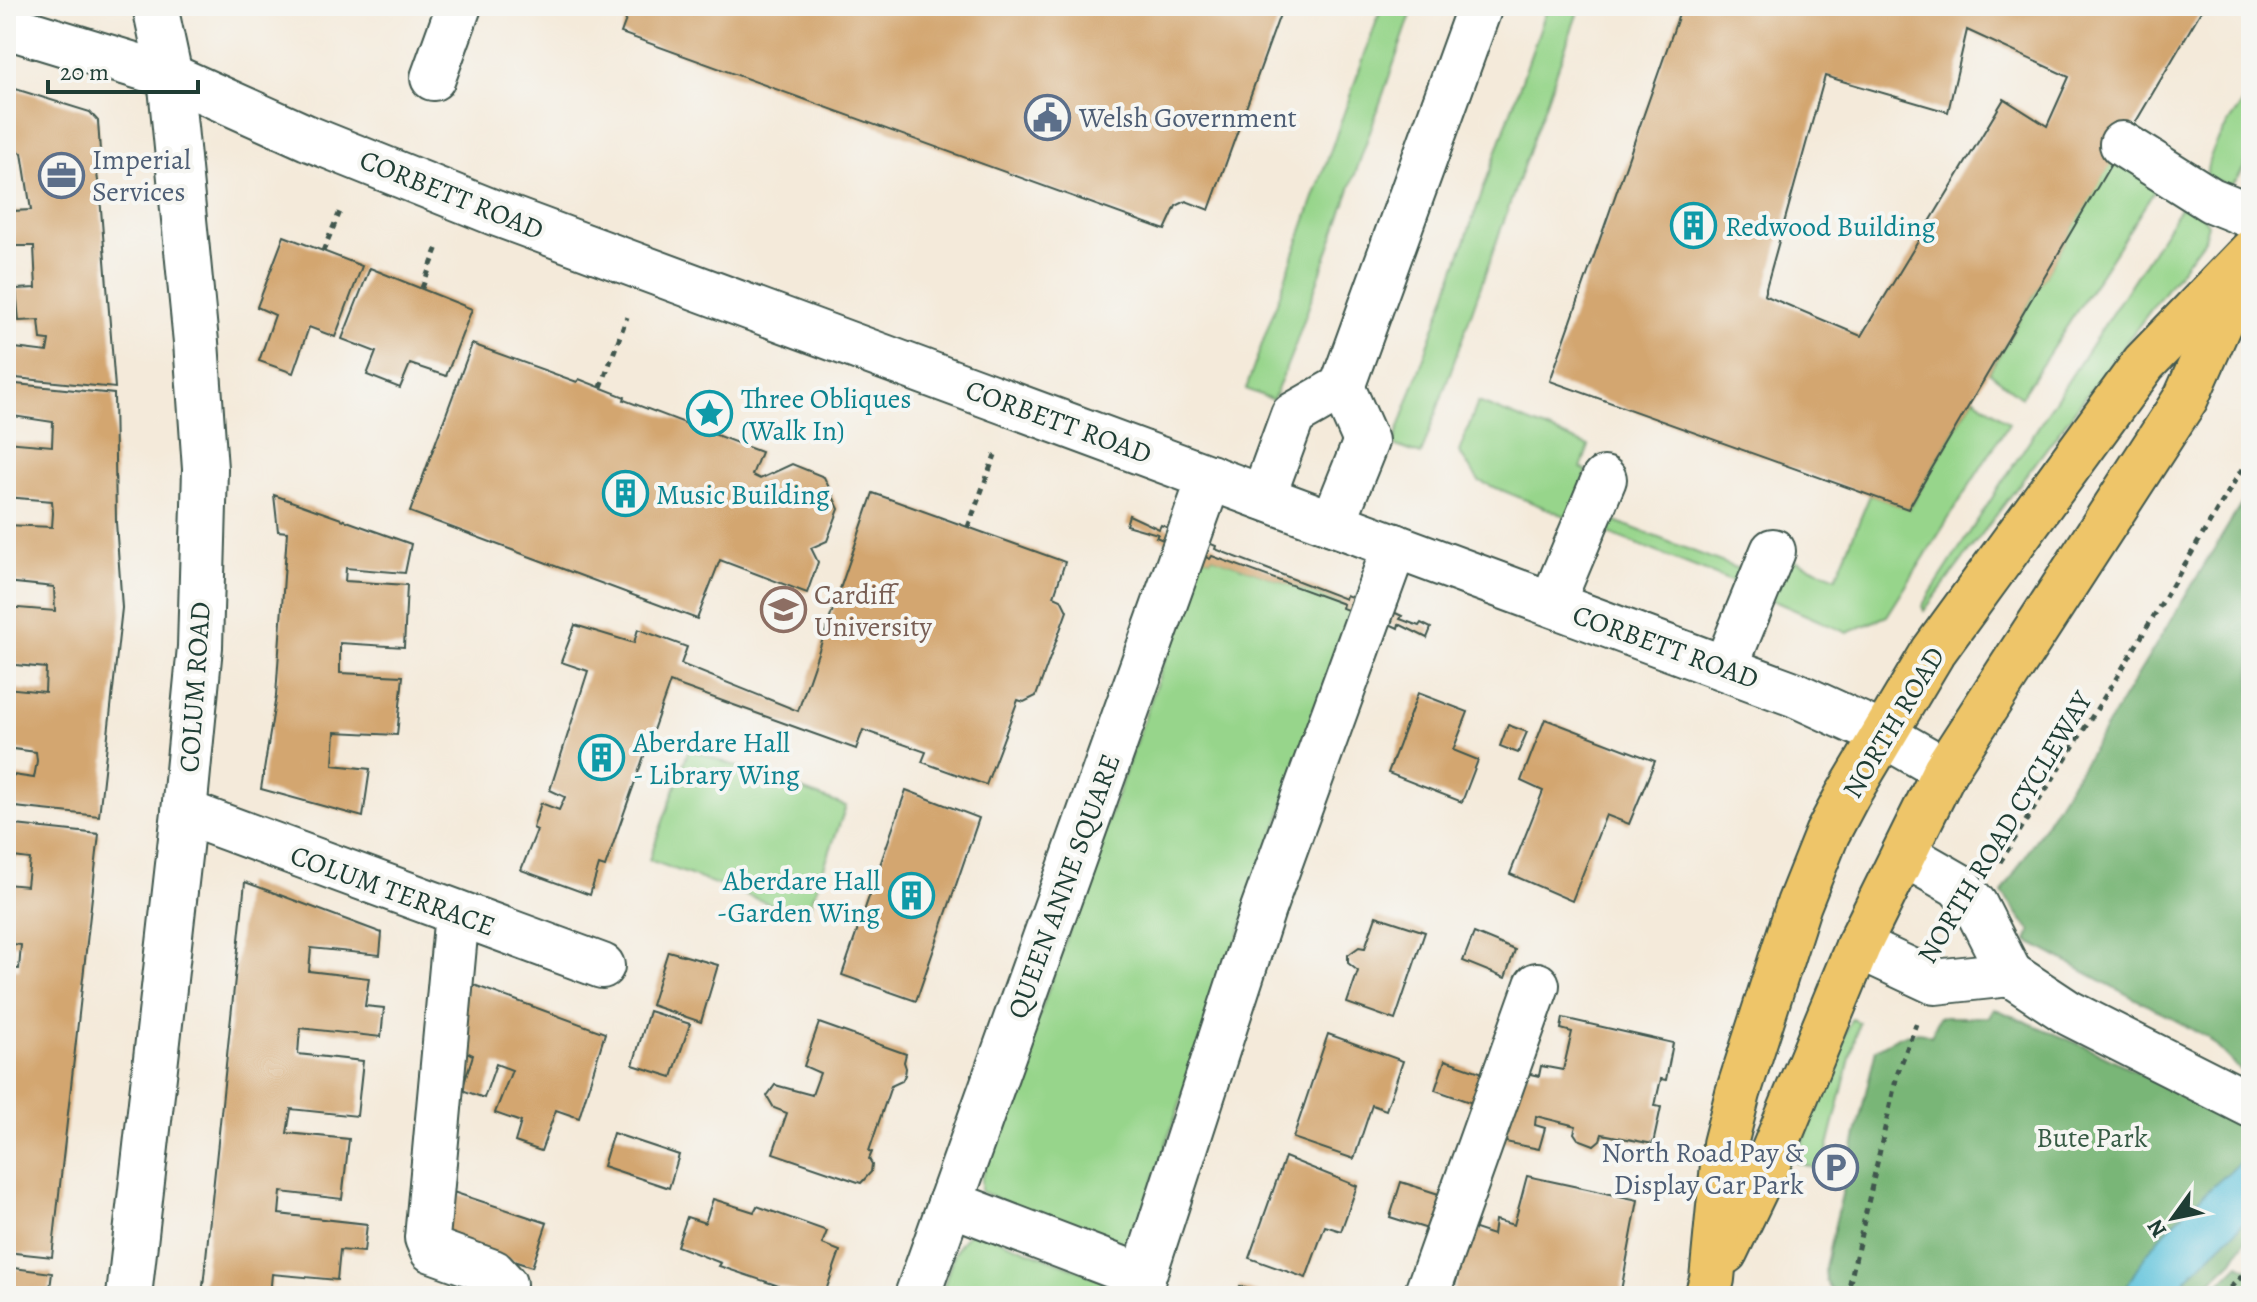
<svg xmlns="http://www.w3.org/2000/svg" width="2257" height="1302" viewBox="0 0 2257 1302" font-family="Alegreya,serif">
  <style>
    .green { fill: #97d58b; stroke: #5b8960; stroke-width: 2 }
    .forest { fill: #79b677; stroke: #4c7a56; stroke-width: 2 }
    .water { fill: #5dc2db; stroke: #3e8088; stroke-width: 2 }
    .building { fill: #d3a670; fill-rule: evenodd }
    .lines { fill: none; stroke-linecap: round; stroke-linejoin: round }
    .minor-casing { stroke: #3f574d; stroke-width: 48 }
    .major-casing { stroke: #3f574d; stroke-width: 48 }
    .path { stroke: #3f574d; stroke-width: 5; stroke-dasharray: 6 6; stroke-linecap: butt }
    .minor { stroke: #fff; stroke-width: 44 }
    .major { stroke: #eec569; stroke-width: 44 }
    .labels { text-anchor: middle; stroke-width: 8; stroke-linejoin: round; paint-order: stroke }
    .service-label { font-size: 28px; fill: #4e5e75; stroke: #f6f6f2; text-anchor: start }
    .street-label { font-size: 28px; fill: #1f3d34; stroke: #f6f6f2 }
    .culture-label { font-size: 28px; fill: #0d838f; stroke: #f6f6f2; text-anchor: start }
    .education-label { font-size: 28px; fill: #785e54; stroke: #f6f6f2; text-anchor: start }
    .park-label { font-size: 28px; fill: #375b45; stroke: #f6f6f2 }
  </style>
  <rect width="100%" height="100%" fill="#f6f6f2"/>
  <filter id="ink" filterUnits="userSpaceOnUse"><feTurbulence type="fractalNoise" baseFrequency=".0125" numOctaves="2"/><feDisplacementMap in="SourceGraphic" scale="16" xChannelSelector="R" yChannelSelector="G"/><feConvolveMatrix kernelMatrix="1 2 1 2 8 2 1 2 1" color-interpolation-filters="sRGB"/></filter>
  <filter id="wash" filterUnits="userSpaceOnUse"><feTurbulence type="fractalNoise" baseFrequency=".006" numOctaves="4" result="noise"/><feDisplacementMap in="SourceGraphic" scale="32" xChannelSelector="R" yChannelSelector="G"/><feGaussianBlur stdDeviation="1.8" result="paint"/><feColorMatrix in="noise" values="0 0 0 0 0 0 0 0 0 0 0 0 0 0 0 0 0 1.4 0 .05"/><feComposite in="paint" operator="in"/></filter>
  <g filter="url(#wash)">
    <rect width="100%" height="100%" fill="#f4eada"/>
    <g class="green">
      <polygon points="1382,6 1414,6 1296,343 1273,400 1246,389"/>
      <polygon points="1548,6 1580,6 1421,455 1393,445"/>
      <path d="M 2251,91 C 2251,123 2257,165 2229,186 L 2207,176 C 2205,149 2237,113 2251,91 Z"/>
      <polygon points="2114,157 2157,187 2021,397 1989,372"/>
      <polygon points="2186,199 2195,205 2208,224 2204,239 1924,611 1922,606"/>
      <polygon points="1974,397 2009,423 1887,616 1847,633 1767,598 1785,556 1836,577 1870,495 1909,509"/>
      <polygon points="1478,402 1589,446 1581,468 1587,471 1570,518 1479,481 1459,452"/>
      <polygon points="1607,518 1747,572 1741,585 1603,531"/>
      <polygon points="1202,555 1210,559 1212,556 1343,604 1352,611 1130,1247 1122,1252 981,1192 981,1180"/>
      <polygon points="689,749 846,806 806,917 649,860"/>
      <polygon points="1851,1019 1859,1022 1822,1171 1795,1162"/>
      <path d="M 975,1230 L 1109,1282 L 1113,1296 L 941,1296 C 948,1275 953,1240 975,1230 Z"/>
    </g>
    <g class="forest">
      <polygon points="2251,488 2251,1075 2239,1069 2207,1037 2027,941 2031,932 2002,893 2100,737"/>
      <path d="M 1993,1008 L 2091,1049 L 2251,1128 L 2251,1231 L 2233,1260 L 2195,1296 L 1834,1296 L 1826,1281 L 1825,1267 L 1876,1049 C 1892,1040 1913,1025 1931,1036 L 1939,1017 L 1989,1017 Z"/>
      <polygon points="2239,1264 2251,1270 2251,1296 2207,1296"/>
    </g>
    <path class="water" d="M 2251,1153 L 2251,1216 L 2182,1283 L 2174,1296 L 2123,1296 C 2147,1236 2204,1195 2251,1153 Z"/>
    <g id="blocks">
      <g class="building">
        <polygon points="629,6 1283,6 1209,210 1186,201 1176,206 1165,230 621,33 630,9"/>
        <path d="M 1682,6 L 2204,6 L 1908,509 L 1550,381 ZM 1967,30 L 2069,77 L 2047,126 L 2004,99 L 1861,336 L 1764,295 L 1825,76 L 1948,112 Z"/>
        <polygon points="9,87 90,112 98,121 100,151 94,151 100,196 115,388 6,377 6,347 47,352 49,340 41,339 39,320 19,321 16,289 36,288 34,246 13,246 13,211 31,210 22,153 14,150"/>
        <polygon points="284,236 362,266 335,337 309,327 293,373 259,361 275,315 257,307"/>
        <polygon points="370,268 472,309 446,376 410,364 400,388 367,375 376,352 342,339"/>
        <polygon points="472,344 577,382 579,379 625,397 624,400 761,452 752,475 760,479 792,464 824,477 839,509 827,541 811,548 818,562 807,593 720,560 697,619 410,512"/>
        <polygon points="6,383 114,394 116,522 122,608 99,816 6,806 6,774 34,778 37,761 36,752 6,748 6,688 45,692 46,668 6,664 6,607 55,611 54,587 6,582 6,525 52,527 53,513 52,501 6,497 6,442 52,446 53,422 6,415"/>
        <polygon points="873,493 1065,562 1054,596 1061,599 1067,611 1036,696 1024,702 1018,700 986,785 922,762 926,752 863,730 856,749 670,682 605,867 599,865 590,895 521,870 537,830 533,828 541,803 559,810 565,797 550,790 588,671 561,662 575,625 634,643 638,629 687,647 681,664 798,711"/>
        <polygon points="274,495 411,544 405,573 346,568 345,581 407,585 404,647 340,643 340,673 403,676 397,735 335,732 333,765 370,769 363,817 261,789 276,696 287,532 278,531"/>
        <polygon points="1129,515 1159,529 1161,525 1174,530 1170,543 1156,537 1158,534 1126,525"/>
        <polygon points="1204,541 1216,546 1215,549 1345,599 1346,595 1360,600 1355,613 1342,608 1343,604 1212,556 1210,559 1199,554"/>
        <polygon points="1389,610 1402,616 1400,619 1419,626 1421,623 1431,628 1427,638 1399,624 1398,628 1385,622"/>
        <polygon points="1418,693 1468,712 1453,750 1478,760 1462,802 1388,773"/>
        <polygon points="1545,719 1655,761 1629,824 1606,815 1572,901 1510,874 1543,791 1521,781"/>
        <polygon points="1508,725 1527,732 1518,753 1500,746"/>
        <polygon points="906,790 979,818 916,1001 842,975"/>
        <polygon points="6,824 99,834 52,1257 6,1252 6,1052 11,1027 6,1026 6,968 19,969 21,945 6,943 6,884 27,886 30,859 6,856"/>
        <polygon points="245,882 382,933 380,955 311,948 309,971 369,978 365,1006 384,1008 381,1037 300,1028 298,1054 363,1061 357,1116 291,1109 287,1133 349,1139 342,1199 281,1192 279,1214 367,1224 364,1252 340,1250 337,1280 272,1274 270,1296 202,1296"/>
        <polygon points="1376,916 1425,932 1395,1020 1347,1003 1358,971 1348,963 1348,955 1359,947 1365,948"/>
        <polygon points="1474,933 1515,950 1505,978 1463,961"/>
        <polygon points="668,951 718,965 701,1022 651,1005"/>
        <polygon points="463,981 605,1033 579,1118 556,1110 541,1151 515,1142 521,1122 495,1113 512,1070 496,1064 484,1098 462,1090 473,1055 458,1048"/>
        <polygon points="649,1011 690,1024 672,1077 633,1065"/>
        <polygon points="1563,1018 1673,1043 1666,1080 1661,1079 1658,1092 1655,1106 1661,1107 1653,1144 1602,1134 1600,1140 1594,1145 1578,1139 1574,1133 1576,1126 1536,1116 1535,1125 1545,1128 1539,1149 1501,1141 1526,1073 1539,1076 1541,1066 1563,1070 1572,1032 1561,1029"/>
        <polygon points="819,1023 906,1054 904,1062 906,1068 905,1075 902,1081 891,1086 869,1151 872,1152 869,1159 872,1164 871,1172 861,1183 773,1153 787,1113 774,1108 767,1096 775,1085 812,1095 820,1073 804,1066"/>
        <polygon points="1328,1034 1403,1061 1386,1110 1372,1105 1354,1159 1293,1138"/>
        <polygon points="1445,1060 1489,1075 1478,1105 1435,1090"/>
        <polygon points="613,1133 679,1155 669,1188 603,1166"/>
        <polygon points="1285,1157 1357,1186 1341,1231 1325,1226 1306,1278 1249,1258"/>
        <polygon points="1527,1176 1638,1200 1620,1296 1580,1296 1565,1293 1564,1296 1469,1296 1453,1292 1472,1228 1493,1235 1495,1220 1514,1225"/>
        <polygon points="1401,1182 1448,1197 1437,1232 1390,1217"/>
        <polygon points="444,1189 547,1223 532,1267 442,1238"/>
        <polygon points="713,1199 754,1212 757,1206 827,1231 822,1244 840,1251 824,1296 809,1296 719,1266 721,1263 677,1246 687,1217 705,1223"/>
        <polygon points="6,1267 52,1273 49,1296 6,1296"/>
        <polygon points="1240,1286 1266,1296 1236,1296"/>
      </g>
    </g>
  </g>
  <g filter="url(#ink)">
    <use href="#blocks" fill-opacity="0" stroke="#3f574d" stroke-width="2"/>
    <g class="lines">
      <defs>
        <g id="minor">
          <polyline points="6,26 170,76 308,138 495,213 1794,694 1884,735 1945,770"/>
          <polyline points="433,78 459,6"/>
          <polyline points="2122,144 2211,200 2251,216"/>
          <polyline points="1263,497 1293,415 1342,387 1480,6"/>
          <polyline points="1333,523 1366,441 1342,387"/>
          <polyline points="1552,603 1604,479"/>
          <polyline points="1725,668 1773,551"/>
          <polyline points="184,812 602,966"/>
          <polyline points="1904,854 1958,885 1975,905 2010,974"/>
          <polyline points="457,913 427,1238 432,1250 493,1272 504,1284 503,1296"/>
          <polyline points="1858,946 1935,982 2010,974"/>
          <polyline points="2010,974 2069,1013 2251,1105"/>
          <polyline points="950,1203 1143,1277"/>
          <polyline points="129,1296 184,812 200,647 205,469 196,342 170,76 155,6"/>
          <polyline points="917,1296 1210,477"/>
          <polyline points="1137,1296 1263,909 1395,546"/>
          <polyline points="1426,1296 1537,985"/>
        </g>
        <g id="major">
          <polyline points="1725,1252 1773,1152 1858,946 1945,770 2186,398 2239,279"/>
          <polyline points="1707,1296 1712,1279 1725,1144 1738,1093 1799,904 1827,834 1847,796 1933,652 2144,363 2251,252"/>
        </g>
      </defs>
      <use href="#minor" class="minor-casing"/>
      <use href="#major" class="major-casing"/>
      <g class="path">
        <polyline points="323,251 342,207"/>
        <polyline points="422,288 438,247"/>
        <polyline points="601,387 627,317"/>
        <polyline points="968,527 995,455"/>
        <polyline points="2000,862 2119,674 2251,454"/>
        <polyline points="1847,1296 1897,1075 1916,1024"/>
        <polyline points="2221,1296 2251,1268"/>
      </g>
      <use href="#minor" class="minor"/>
      <use href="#major" class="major"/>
    </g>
  </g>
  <defs>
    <symbol id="civic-ring" viewBox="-11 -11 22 22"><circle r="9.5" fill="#f6f6f2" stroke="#5c6f8a" stroke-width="1.5"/><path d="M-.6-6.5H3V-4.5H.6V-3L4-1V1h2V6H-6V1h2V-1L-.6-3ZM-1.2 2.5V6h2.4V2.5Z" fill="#5c6f8a"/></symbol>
    <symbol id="office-ring" viewBox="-11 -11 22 22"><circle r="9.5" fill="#f6f6f2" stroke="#5c6f8a" stroke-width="1.5"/><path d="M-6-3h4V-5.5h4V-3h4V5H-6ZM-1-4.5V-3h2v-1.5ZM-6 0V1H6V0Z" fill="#5c6f8a"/></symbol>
    <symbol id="building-ring" viewBox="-11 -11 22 22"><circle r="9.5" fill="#f6f6f2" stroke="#0f9aa8" stroke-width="1.5"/><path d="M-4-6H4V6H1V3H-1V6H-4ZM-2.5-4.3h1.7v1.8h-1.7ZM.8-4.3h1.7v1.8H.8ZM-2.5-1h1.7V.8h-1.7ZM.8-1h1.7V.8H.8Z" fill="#0f9aa8"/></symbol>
    <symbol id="sight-ring" viewBox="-11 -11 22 22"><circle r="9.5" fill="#f6f6f2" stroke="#0f9aa8" stroke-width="1.5"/><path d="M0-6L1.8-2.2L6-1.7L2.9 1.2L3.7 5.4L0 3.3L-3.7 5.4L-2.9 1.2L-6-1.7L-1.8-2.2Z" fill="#0f9aa8"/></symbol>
    <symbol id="university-ring" viewBox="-11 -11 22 22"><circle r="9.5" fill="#f6f6f2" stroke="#8d6e63" stroke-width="1.5"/><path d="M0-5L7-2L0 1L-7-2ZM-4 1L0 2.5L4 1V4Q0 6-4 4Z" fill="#8d6e63"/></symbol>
    <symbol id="parking-ring" viewBox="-11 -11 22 22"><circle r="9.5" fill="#f6f6f2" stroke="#5c6f8a" stroke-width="1.5"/><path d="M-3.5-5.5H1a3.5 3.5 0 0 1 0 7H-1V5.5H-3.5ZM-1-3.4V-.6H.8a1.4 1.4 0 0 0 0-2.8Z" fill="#5c6f8a"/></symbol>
  </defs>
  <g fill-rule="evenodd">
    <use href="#civic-ring" x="1022" y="92" width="51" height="51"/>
    <use href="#office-ring" x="36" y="150" width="51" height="51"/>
    <use href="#building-ring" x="1668" y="200" width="51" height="51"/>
    <use href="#sight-ring" x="684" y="388" width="51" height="51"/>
    <use href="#building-ring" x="600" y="468" width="51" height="51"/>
    <use href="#university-ring" x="758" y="584" width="51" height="51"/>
    <use href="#building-ring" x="576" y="732" width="51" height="51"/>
    <use href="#building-ring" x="886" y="870" width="51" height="51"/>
    <use href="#parking-ring" x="1810" y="1142" width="51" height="51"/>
  </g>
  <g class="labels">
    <g class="service-label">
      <text x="1079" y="127">Welsh Government</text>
      <text x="92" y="169">Imperial<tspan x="92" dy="32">Services</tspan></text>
      <text x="1804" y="1162" text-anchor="end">North Road Pay &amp;<tspan x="1804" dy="32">Display Car Park</tspan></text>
    </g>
    <g class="street-label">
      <text transform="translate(452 194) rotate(22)" y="10">CORBETT ROAD</text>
      <text transform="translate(1059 421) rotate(20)" y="10">CORBETT ROAD</text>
      <text transform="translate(1666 646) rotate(20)" y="10">CORBETT ROAD</text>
      <text transform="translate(194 687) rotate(-86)" y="10">COLUM ROAD</text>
      <text transform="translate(1893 722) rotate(-59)" y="10">NORTH ROAD</text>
      <text transform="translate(2004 827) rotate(-59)" y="10">NORTH ROAD CYCLEWAY</text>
      <text transform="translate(1063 886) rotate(-70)" y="10">QUEEN ANNE SQUARE</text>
      <text transform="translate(393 890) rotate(20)" y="10">COLUM TERRACE</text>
    </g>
    <g class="culture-label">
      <text x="1725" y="236">Redwood Building</text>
      <text x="741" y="408">Three Obliques<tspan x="741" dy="32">(Walk In)</tspan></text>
      <text x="656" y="504">Music Building</text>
      <text x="633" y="752">Aberdare Hall<tspan x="633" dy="32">- Library Wing</tspan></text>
      <text x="880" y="890" text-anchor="end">Aberdare Hall<tspan x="880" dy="32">-Garden Wing</tspan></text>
    </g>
    <g class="education-label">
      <text x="814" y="604">Cardiff<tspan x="814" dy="32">University</tspan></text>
    </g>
    <g class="park-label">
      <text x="2092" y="1147">Bute Park</text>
    </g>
  </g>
  <rect width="2257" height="1302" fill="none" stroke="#f6f6f2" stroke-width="32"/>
  <g transform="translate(2173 1218) rotate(237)" stroke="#f6f6f2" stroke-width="6" paint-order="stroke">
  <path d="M0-6L14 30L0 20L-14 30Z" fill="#1f3d34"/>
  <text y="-12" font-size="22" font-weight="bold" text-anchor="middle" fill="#1f3d34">N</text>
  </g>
  <path d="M48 80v12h150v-12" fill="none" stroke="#1f3d34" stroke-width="4"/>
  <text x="60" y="80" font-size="24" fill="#1f3d34" stroke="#f6f6f2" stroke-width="6" paint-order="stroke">20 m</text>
</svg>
